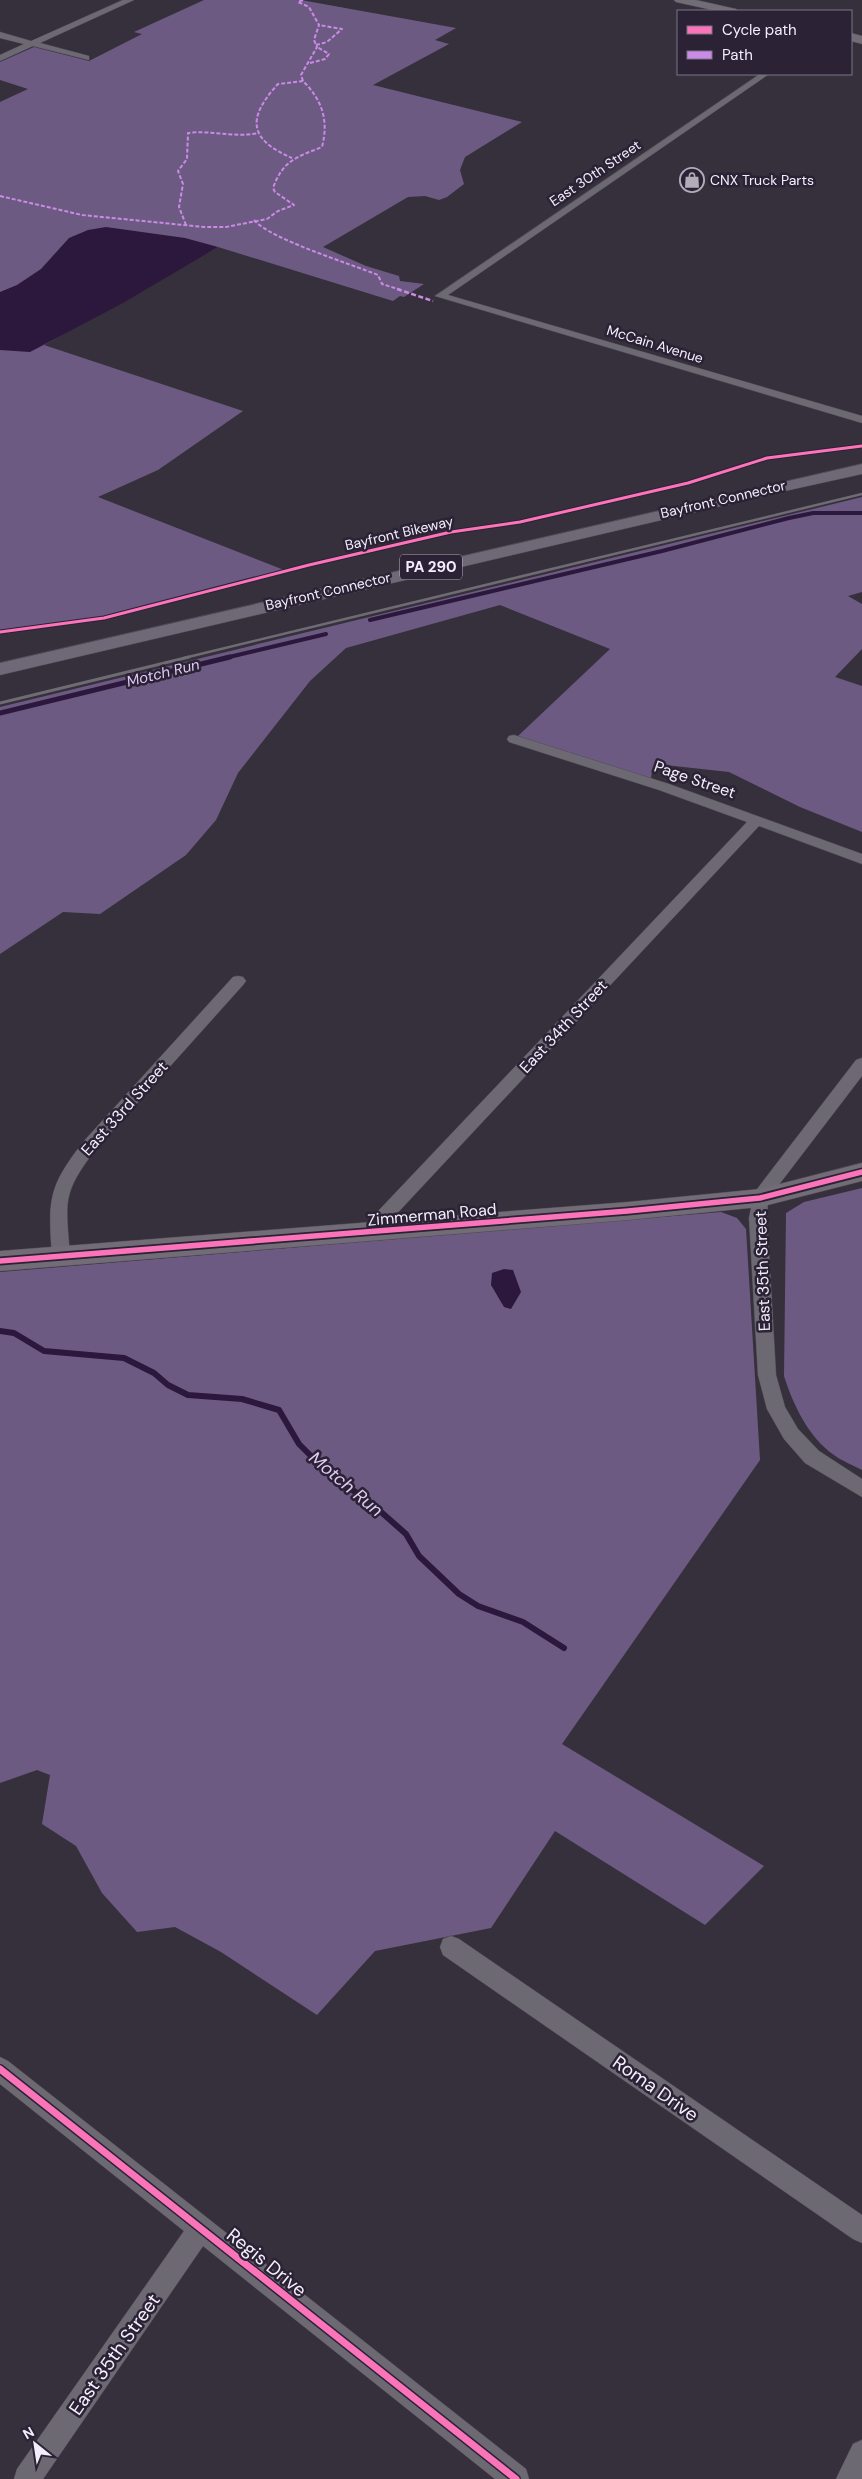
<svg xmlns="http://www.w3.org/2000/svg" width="862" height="2479" viewBox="0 0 862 2479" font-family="'DM Sans',sans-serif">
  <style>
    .forest { fill: #6d5a82 }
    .water { fill: #2c183c }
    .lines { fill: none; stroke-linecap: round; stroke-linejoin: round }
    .stream-far2 { stroke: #2c183c; stroke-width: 4 }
    .stream-far1 { stroke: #2c183c; stroke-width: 5 }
    .stream { stroke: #2c183c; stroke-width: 6 }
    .street-casing { stroke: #514c56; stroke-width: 1 }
    .secondary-casing { stroke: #514c56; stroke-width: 1 }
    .highway-casing { stroke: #514c56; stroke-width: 1 }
    .street { fill: #6d6973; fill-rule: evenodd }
    .secondary { fill: #726c77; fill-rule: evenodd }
    .highway { fill: #6f6876; fill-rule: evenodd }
    .rail-far1 { stroke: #6f6b73; stroke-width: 2.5 }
    .rail { stroke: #6f6b73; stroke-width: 3 }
    .quiet-far1 { stroke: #ca8be6; stroke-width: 2; stroke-dasharray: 4 2; stroke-linecap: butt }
    .quiet { stroke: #ca8be6; stroke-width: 2.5; stroke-dasharray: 5 2.5; stroke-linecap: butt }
    .cycleway-far2-casing { stroke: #2b2235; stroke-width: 5 }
    .cycleway-far1-casing { stroke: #2b2235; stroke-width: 9 }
    .cycleway-casing { stroke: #2b2235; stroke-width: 10 }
    .cycleway-far2 { stroke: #fb73b8; stroke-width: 3 }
    .cycleway-far1 { stroke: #fb73b8; stroke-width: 5.5 }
    .cycleway { stroke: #fb73b8; stroke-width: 7 }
    .labels { text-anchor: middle; stroke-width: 5; stroke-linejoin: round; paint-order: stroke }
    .far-street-label { font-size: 14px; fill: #f4eefc; stroke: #2b2235 }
    .far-poi-label { font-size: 14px; fill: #f4eefc; stroke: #2b2235; text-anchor: start }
    .shield { fill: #2b2235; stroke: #b8b1c0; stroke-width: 1 }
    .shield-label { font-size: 15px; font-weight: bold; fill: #f4eefc }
    .far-water-label { font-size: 15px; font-style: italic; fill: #dfcaf5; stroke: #2b2235 }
    .street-label { font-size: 16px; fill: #f4eefc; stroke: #2b2235 }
    .water-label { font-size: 18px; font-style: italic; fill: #dfcaf5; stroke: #2b2235 }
    .near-street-label { font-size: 19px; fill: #f4eefc; stroke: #2b2235 }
  </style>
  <rect width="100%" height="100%" fill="#36303c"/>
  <g class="forest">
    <polygon points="204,0 301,0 456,28 435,40 449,44 373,85 522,122 465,157 460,170 464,184 447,197 439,200 425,196 408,197 323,247 366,266 399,276 400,281 424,284 404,297 400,296 393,301 218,247 44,345 243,411 158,470 98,497 284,570 106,616 0,630 0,102 28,89 0,80 0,62 34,47 89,61 142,34 134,32"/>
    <polygon points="862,497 862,592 848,596 862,604 862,649 835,677 862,686 862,832 800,807 729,772 665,765 652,770 651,779 580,758 518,736 610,649 500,605 346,648 310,681 238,773 216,820 186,855 100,914 63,912 0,954 0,707"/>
    <path d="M 862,1188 L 862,1470 C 853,1465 842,1461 834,1455 C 808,1437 793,1404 784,1376 L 786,1213 L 804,1202 Z"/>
    <polygon points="721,1212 737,1218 746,1229 760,1460 562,1744 764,1866 705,1925 555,1831 491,1928 375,1951 317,2015 221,1952 175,1927 137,1932 102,1893 76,1846 42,1824 50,1775 37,1770 0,1783 0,1272"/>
  </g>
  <g class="water">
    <polygon points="106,227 185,238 218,247 123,303 30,352 0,350 0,292 17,285 41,269 69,238 88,230"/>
    <polygon points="504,1269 513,1270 521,1292 511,1309 504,1307 491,1285 492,1273"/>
  </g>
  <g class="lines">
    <g class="stream-far2">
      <polyline points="370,620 662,551 789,518 813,513 862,513"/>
      <polyline points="225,658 326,634"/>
    </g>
    <polyline class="stream-far1" points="0,713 230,657"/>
    <polyline class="stream" points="0,1331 14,1333 44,1351 124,1358 154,1373 168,1385 188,1395 242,1399 279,1410 299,1444 325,1470 372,1504 406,1534 419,1556 459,1594 478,1606 523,1622 564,1648"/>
    <defs>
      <g id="street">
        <polygon points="123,0 134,0 40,43 89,56 89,60 33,46 0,61 0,55 24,44 0,38 0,32 31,41"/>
        <polygon points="760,74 769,74 448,295 862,416 862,423 435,296"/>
        <polygon points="514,735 669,784 862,854 862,864 759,826 375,1237 369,1239 363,1237 360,1232 363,1227 747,822 659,790 509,742 507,739 509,736"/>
        <path d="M 238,976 L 243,977 L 246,981 L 243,985 L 96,1149 C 61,1194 66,1202 70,1256 L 67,1261 L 61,1263 L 55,1261 L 52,1256 C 48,1199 48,1187 84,1141 L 233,977 Z"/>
        <polygon points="862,1058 862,1076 768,1199 767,1218 776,1375 785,1407 798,1429 819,1451 862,1479 862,1497 805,1463 784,1439 767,1409 758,1375 749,1218 754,1193 856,1060"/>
        <polygon points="451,1936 459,1939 862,2215 862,2243 853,2239 443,1955 440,1947 443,1939"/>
        <polygon points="0,2057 8,2061 526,2469 529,2479 495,2479 203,2246 43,2479 14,2479 17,2469 184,2231 0,2084"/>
        <polygon points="862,2440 862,2479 836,2479 853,2444"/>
      </g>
      <g id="secondary">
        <polygon points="674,0 696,0 736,9 738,11 717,11 676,2"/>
        <polygon points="851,33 862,36 862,44 851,41"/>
        <polygon points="862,1163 862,1181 760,1207 628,1220 0,1271 0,1251 628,1202 760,1189"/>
      </g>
      <polygon id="highway" points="862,464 862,474 794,489 0,675 0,663"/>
    </defs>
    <use href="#street" class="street-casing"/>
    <use href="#secondary" class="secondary-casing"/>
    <use href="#highway" class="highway-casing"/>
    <use href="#street" class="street"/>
    <use href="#secondary" class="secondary"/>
    <use href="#highway" class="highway"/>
    <polyline class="rail-far1" points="184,658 862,494"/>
    <polyline class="rail" points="0,703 189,657"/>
    <g class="quiet-far1">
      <polyline points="303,0 298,2 309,7 319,25 314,40 317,47 301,75 303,81"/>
      <polyline points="316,45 327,42 342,29 319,25"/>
      <polyline points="310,63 325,59 329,54 317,47"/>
      <path d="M 0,196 L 82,215 L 204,227 L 226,227 L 267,219 L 278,211 L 294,205 L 275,192 L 273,188 C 283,160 297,157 322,147 C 329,120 322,100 303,81 L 278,84 C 247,118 248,139 292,158"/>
      <path d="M 254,220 C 270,239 351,264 378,275 L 382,284 L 401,290"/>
      <path d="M 186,225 L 179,207 L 183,184 L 178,171 L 187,159 L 188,133 C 212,130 235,138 259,133"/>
    </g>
    <polyline class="quiet" points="397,289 433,301"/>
    <defs>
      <polyline id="cycleway-far2" points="0,632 104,618 309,565 451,532 520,522 688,483 767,458 862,446"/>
      <polyline id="cycleway-far1" points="0,1261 628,1211 760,1198 862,1172"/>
      <polyline id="cycleway" points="0,2069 516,2479"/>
    </defs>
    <use href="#cycleway-far2" class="cycleway-far2-casing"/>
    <use href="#cycleway-far1" class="cycleway-far1-casing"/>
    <use href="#cycleway" class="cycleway-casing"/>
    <use href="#cycleway-far2" class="cycleway-far2"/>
    <use href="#cycleway-far1" class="cycleway-far1"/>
    <use href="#cycleway" class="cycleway"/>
  </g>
  <defs>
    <symbol id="shop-ring" viewBox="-11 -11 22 22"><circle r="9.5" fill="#2b2235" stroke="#b2acb9" stroke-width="1.5"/><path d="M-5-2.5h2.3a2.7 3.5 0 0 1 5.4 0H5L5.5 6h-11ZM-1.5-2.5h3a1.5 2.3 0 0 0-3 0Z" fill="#b2acb9"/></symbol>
  </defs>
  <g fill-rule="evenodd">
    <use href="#shop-ring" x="678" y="166" width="28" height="28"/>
  </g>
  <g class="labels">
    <g class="far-street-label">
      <text transform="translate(595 173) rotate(-34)" y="5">East 30th Street</text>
      <text transform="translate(655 344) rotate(17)" y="5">McCain Avenue</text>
      <text transform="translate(723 499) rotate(-13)" y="5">Bayfront Connector</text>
      <text transform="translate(399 533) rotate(-13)" y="5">Bayfront Bikeway</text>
      <text transform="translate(328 591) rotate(-13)" y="5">Bayfront Connector</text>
    </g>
    <g class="far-poi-label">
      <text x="710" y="185">CNX Truck Parts</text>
    </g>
    <rect class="shield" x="400" y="554.5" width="62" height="25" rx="4"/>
    <g class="shield-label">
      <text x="431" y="572">PA 290</text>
    </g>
    <g class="far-water-label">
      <text transform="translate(163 673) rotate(-14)" y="5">Motch Run</text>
    </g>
    <g class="street-label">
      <text transform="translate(695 779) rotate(19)" y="6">Page Street</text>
      <text transform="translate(563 1026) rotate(-47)" y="6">East 34th Street</text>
      <text transform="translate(124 1108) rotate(-48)" y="6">East 33rd Street</text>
      <text transform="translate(432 1214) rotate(-5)" y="6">Zimmerman Road</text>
      <text transform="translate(762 1271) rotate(-92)" y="6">East 35th Street</text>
    </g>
    <g class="water-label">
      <text transform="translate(346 1484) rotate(40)" y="6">Motch Run</text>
    </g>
    <g class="near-street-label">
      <text transform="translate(656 2088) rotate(35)" y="7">Roma Drive</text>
      <text transform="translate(267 2262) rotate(39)" y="7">Regis Drive</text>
      <text transform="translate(114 2354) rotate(-55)" y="7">East 35th Street</text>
    </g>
  </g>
  <rect x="677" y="10" width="175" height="65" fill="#2b2235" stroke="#7b7485"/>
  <rect x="687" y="26" width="25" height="8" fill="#fb73b8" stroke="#7b7485"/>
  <text x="722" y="35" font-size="15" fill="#f4eefc">Cycle path</text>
  <rect x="687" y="51" width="25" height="8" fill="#ca8be6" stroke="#7b7485"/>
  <text x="722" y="60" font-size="15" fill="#f4eefc">Path</text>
  <g transform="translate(35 2444) rotate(330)" stroke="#2b2235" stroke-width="4" paint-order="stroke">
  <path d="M0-4L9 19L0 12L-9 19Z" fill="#f4eefc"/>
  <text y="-8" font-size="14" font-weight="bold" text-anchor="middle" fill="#f4eefc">N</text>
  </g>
</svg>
